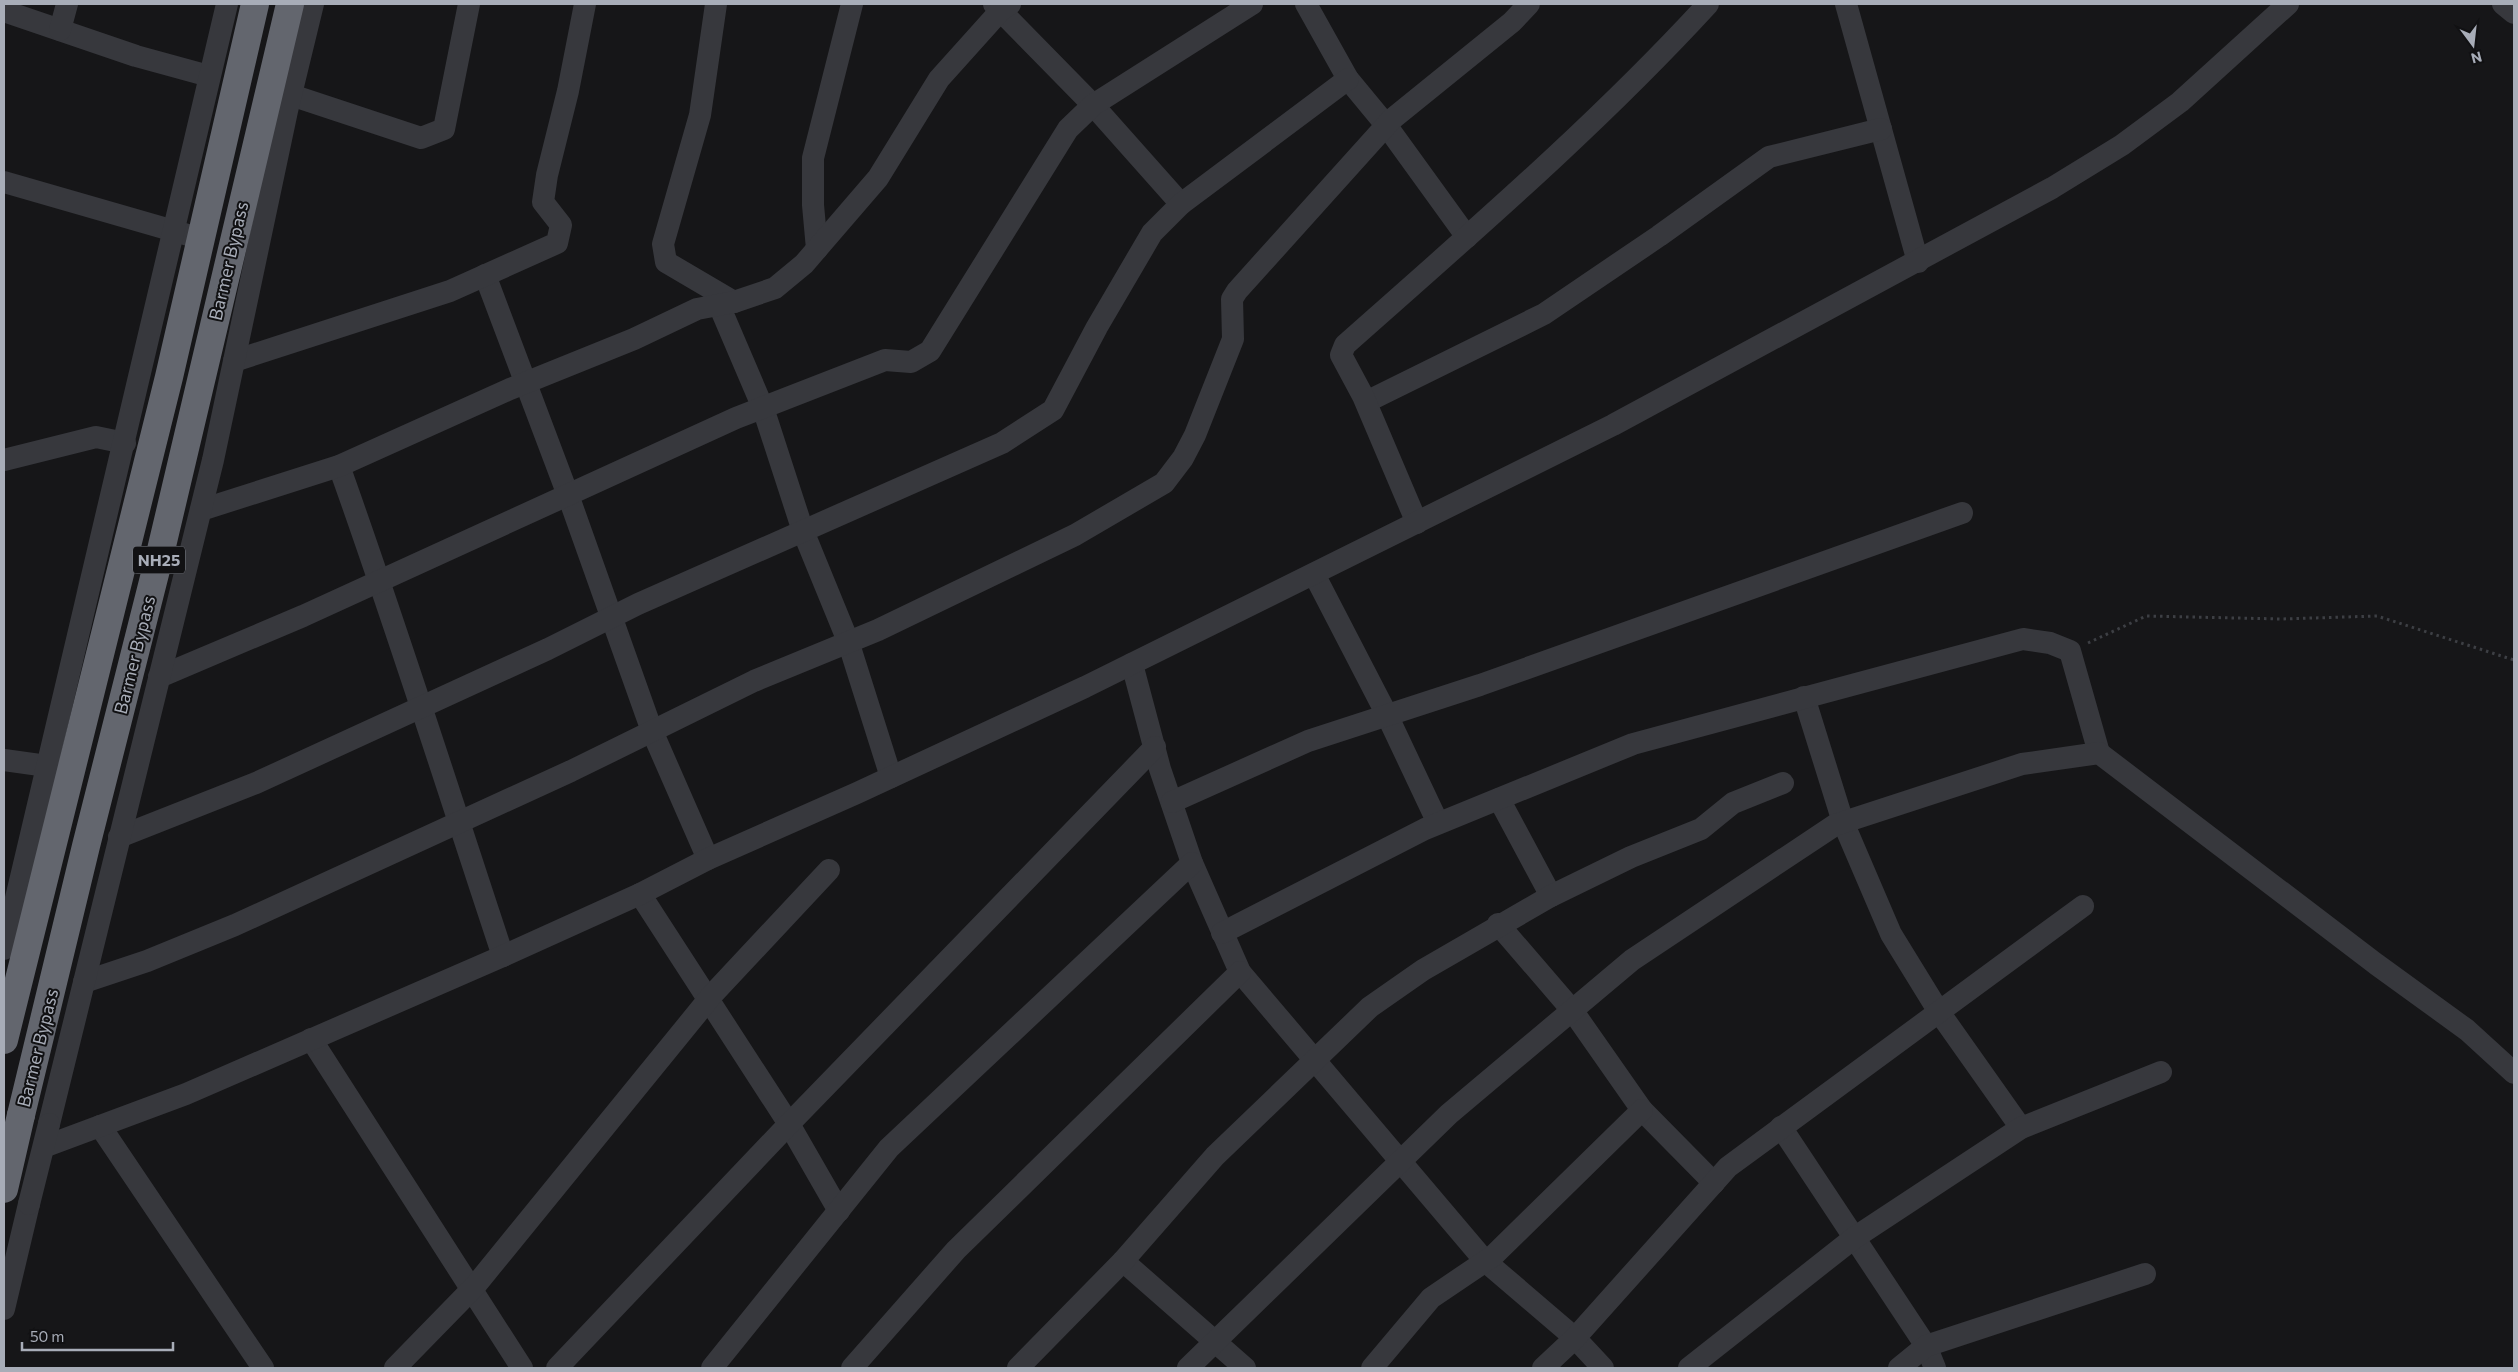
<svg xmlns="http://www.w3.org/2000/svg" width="2518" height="1372" viewBox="0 0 2518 1372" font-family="Commissioner,sans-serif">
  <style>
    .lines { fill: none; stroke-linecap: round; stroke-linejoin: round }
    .path { stroke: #3d3f44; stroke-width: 3; stroke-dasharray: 2.5 4; stroke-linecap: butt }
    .minor { stroke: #37383d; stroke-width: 22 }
    .highway { stroke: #63666e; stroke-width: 28 }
    .minor-bridge { stroke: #37383d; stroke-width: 22 }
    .highway-bridge { stroke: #63666e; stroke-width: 28 }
    .labels { text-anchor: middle; stroke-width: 4; stroke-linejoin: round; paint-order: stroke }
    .shield { fill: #111113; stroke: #7b7e86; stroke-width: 1 }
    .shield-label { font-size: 16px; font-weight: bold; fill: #a8adb8 }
    .street-label { font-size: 18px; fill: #a8adb8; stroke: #111113 }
  </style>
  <rect width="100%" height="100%" fill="#161618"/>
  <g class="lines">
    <polyline class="path" points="2088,643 2146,616 2281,619 2377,616 2514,660"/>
    <g class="minor">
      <polyline points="716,4 700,115 663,244 666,262 734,302"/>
      <polyline points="994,4 1093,105 1181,204"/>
      <polyline points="1306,4 1348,79 1386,125 1467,237"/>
      <polyline points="1846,4 1918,262"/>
      <polyline points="2503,4 2514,13"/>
      <polyline points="4,11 136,56 209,76"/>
      <polyline points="60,30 67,4"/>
      <polyline points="291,95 421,138 444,129 469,4"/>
      <polyline points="4,182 188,235"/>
      <polyline points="817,249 813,205 813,158 852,4"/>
      <polyline points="485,275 568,495 652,731 708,859"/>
      <polyline points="719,305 763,408 803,531 848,641 891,777"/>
      <polyline points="234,361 450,291 557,243 561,225 543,202 547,175 568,91 585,4"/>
      <polyline points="1366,402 1544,314 1659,236 1769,157 1881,129"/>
      <polyline points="4,460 96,437 125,443"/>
      <path d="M 339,466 C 397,628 449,793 503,956"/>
      <polyline points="201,510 339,466 510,389 634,339 697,309 734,302 775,288 804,264 878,178 939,79 1001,10 1010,4"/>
      <path d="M 1417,523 L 1363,396 L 1341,355 L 1345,345 C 1469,235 1596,126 1708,4"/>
      <polyline points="1314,574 1387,715 1438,823"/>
      <polyline points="1132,664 1160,769 1192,863 1240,972 1485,1261 1575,1338 1603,1368"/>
      <polyline points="159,677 303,616 736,418 885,360 911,362 930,351 1068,129 1093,105 1252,4"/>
      <polyline points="1804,697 1843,822 1891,934 1939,1012 2021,1128"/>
      <polyline points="4,760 47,766"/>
      <polyline points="1499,799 1551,896"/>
      <polyline points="1172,802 1308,741 1480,685 1962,513"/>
      <polyline points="119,837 256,783 548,649 638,604 1002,443 1053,410 1097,327 1152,233 1181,204 1348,79"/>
      <polyline points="640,894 789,1124 839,1211"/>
      <polyline points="1498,924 1572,1010 1642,1110 1714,1183"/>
      <polyline points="1222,933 1425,829 1633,744 2023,639 2050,643 2070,651 2099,753"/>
      <polyline points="4,949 227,4"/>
      <polyline points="84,982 147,961 235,925 571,771 754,681 878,630 1075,535 1164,483 1183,458 1195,435 1233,339 1232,299 1237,291 1391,120 1512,22 1529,4"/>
      <polyline points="311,1039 522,1368"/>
      <polyline points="49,1124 213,460 287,111 313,4"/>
      <polyline points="100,1126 263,1368"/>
      <polyline points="1781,1127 1926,1346 1935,1368"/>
      <polyline points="49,1145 186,1094 503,956 640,894 708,859 857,793 1085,687 1613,425 2052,188 2122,145 2180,102 2288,4"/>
      <polyline points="1123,1261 1245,1368"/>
      <polyline points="4,1309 29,1204"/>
      <polyline points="395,1368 475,1286 712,995 829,870"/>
      <polyline points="557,1368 789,1124 1155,747"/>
      <polyline points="712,1368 889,1148 1192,863"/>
      <polyline points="852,1368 956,1250 1240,972"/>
      <polyline points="1018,1368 1123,1261 1215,1156 1370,1007 1423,970 1551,896 1631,857 1701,829 1733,803 1783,783"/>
      <polyline points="1188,1368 1449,1114 1632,960 1835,825 2022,764 2099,753 2376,964 2467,1030 2514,1073"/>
      <polyline points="1372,1368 1431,1298 1493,1256 1642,1110"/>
      <polyline points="1543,1368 1575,1338 1728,1167 2083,906"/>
      <polyline points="1689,1368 1854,1238 2021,1128 2161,1072"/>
      <polyline points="1899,1368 1926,1346 2145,1274"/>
    </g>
    <g class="highway">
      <polyline points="4,1040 169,377 255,4"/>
      <polyline points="21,1115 86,846 161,550 290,4"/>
    </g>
    <polyline class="minor-bridge" points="29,1204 49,1124"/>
    <polyline class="highway-bridge" points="4,1189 21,1115"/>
  </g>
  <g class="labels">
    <rect class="shield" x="133" y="546.5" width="52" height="27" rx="4"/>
    <g class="shield-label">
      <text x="159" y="566">NH25</text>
    </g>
    <g class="street-label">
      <text transform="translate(229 261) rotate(-77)" y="6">Barmer Bypass</text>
      <text transform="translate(135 655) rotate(-76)" y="6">Barmer Bypass</text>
      <text transform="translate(38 1048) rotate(-76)" y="6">Barmer Bypass</text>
    </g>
  </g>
  <rect width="2518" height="1372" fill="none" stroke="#a8adb8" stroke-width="10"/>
  <g transform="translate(2473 45) rotate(165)" stroke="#111113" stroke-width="4" paint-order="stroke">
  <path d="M0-4L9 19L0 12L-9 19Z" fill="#a8adb8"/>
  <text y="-8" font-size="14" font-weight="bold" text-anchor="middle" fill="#a8adb8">N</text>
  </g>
  <path d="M22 1342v8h151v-8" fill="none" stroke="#a8adb8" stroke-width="2.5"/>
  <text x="30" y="1342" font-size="15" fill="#a8adb8" stroke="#111113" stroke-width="4" paint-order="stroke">50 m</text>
</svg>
